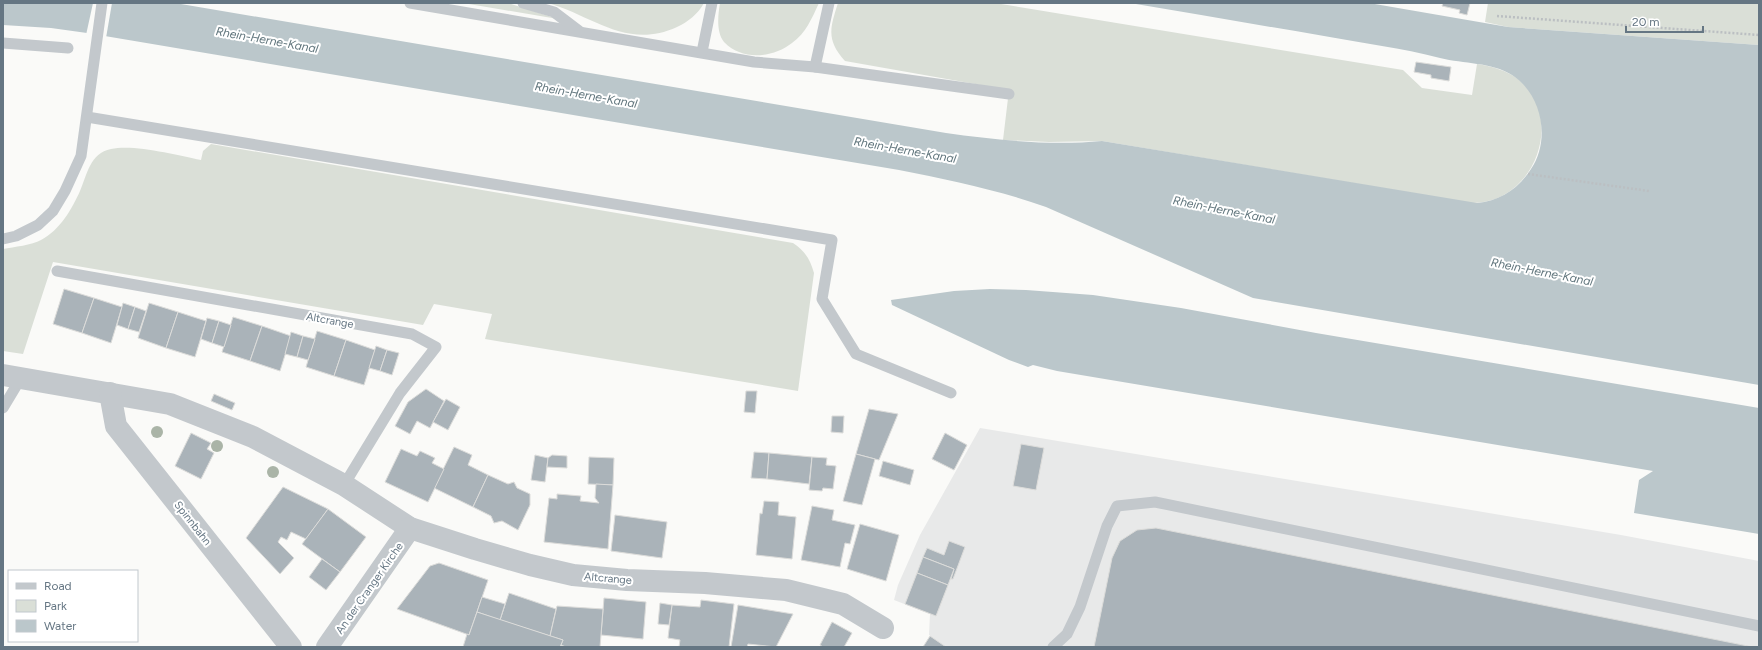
<svg xmlns="http://www.w3.org/2000/svg" width="1762" height="650" viewBox="0 0 1762 650" font-family="Figtree,sans-serif">
  <style>
    .built { fill: #e8e9e9 }
    .green { fill: #dadfd7 }
    .water { fill: #bbc7cb }
    .pier { fill: #fafaf8 }
    .building { fill: #aab3b9; stroke: #dcdcda }
    .lines { fill: none; stroke-linecap: round; stroke-linejoin: round }
    .path { stroke: #bbbfc2; stroke-width: 2.5; stroke-dasharray: 2 2; stroke-linecap: butt }
    .lane { stroke: #c3c8cc; stroke-width: 11 }
    .street { stroke: #c3c8cc; stroke-width: 22 }
    .tree { fill: #aab4a7 }
    .labels { text-anchor: middle; stroke-width: 4; stroke-linejoin: round; paint-order: stroke }
    .street-label { font-size: 11px; fill: #657683; stroke: #fff }
    .water-label { font-size: 12px; font-style: italic; fill: #60757c; stroke: #fff }
  </style>
  <rect width="100%" height="100%" fill="#fafaf8"/>
  <polygon class="built" points="980,428 1621,535 1759,561 1759,647 946,647 929,635 930,614 894,600 898,585 920,535"/>
  <g class="green">
    <polygon points="463,3 508,3 558,19 546,17"/>
    <path d="M 548,3 L 704,3 C 698,14 688,22 677,27 C 627,50 593,16 548,3 Z"/>
    <path d="M 720,3 L 819,3 C 812,18 806,33 792,43 C 773,58 742,61 724,42 C 716,32 718,15 720,3 Z"/>
    <path d="M 838,3 L 995,3 L 1403,70 L 1422,88 L 1472,95 L 1477,64 C 1490,66 1501,69 1512,75 C 1569,110 1537,204 1472,203 L 1102,141 L 1049,142 L 1003,140 L 1009,90 L 845,61 C 826,40 830,28 838,3 Z"/>
    <polygon points="1488,3 1759,3 1759,45 1508,27 1485,22"/>
    <path d="M 211,144 L 793,243 C 805,251 810,259 814,273 L 798,391 L 485,339 L 492,314 L 434,304 L 423,325 L 53,262 L 23,354 L 3,351 L 3,249 C 14,247 32,245 41,240 C 60,230 72,209 80,191 C 87,175 90,153 111,149 C 134,144 176,155 201,160 L 203,151 Z"/>
  </g>
  <g class="water">
    <path d="M 3,3 L 175,3 L 946,133 C 997,140 1050,146 1102,141 L 1477,203 C 1500,201 1518,189 1531,169 C 1551,140 1542,94 1512,75 C 1491,62 1464,64 1440,58 C 1402,48 1362,43 1324,36 C 1259,25 1195,14 1130,3 L 1369,3 L 1508,27 L 1759,45 L 1759,385 L 1253,298 L 1046,207 C 998,190 949,180 899,170 L 87,33 L 51,28 L 3,25 Z"/>
    <polygon points="990,289 1026,290 1093,295 1181,308 1316,333 1759,408 1759,534 1634,513 1639,480 1653,471 1057,371 1033,365 1028,367 1009,360 892,305 891,300 954,291"/>
  </g>
  <polygon class="pier" points="93,3 112,3 106,38 86,35"/>
  <g class="building">
    <polygon points="1443,3 1470,3 1467,15 1459,13 1460,10 1442,6"/>
    <polygon points="1416,62 1451,67 1449,81 1431,78 1431,75 1414,72"/>
    <polygon points="64,289 94,298 82,333 53,324"/>
    <polygon points="94,298 122,307 111,343 82,333"/>
    <polygon points="123,303 135,307 128,329 117,325"/>
    <polygon points="149,303 178,312 166,348 138,338"/>
    <polygon points="135,307 146,311 139,332 128,329"/>
    <polygon points="178,312 206,321 195,357 166,348"/>
    <polygon points="233,317 262,326 250,361 222,352"/>
    <polygon points="207,318 219,321 212,343 201,339"/>
    <polygon points="219,321 231,325 224,347 212,343"/>
    <polygon points="262,326 291,336 280,371 250,361"/>
    <polygon points="317,331 346,340 334,376 306,367"/>
    <polygon points="291,332 303,336 297,357 285,354"/>
    <polygon points="303,336 315,339 308,360 297,357"/>
    <polygon points="346,340 375,350 364,385 334,376"/>
    <polygon points="376,346 387,350 380,371 369,368"/>
    <polygon points="387,350 399,353 392,375 380,371"/>
    <polygon points="426,389 444,401 430,428 417,421 410,434 395,426 408,402"/>
    <polygon points="746,391 757,391 755,413 744,412"/>
    <polygon points="214,394 235,403 232,410 211,401"/>
    <polygon points="446,399 460,407 448,430 433,422"/>
    <polygon points="869,409 898,414 879,460 856,454"/>
    <polygon points="832,416 844,416 843,433 831,432"/>
    <polygon points="191,433 211,443 207,449 214,453 201,479 175,466"/>
    <polygon points="945,433 967,445 954,470 932,459"/>
    <polygon points="1021,444 1044,448 1036,490 1013,486"/>
    <polygon points="454,447 472,455 468,465 488,475 473,507 434,488"/>
    <polygon points="401,449 417,456 420,451 435,458 432,463 444,469 428,502 385,482"/>
    <polygon points="754,452 769,453 767,479 751,478"/>
    <polygon points="769,453 812,457 809,484 767,479"/>
    <polygon points="856,454 875,459 862,505 843,501"/>
    <polygon points="535,455 548,458 545,482 531,480"/>
    <polygon points="552,455 567,456 567,468 547,467 548,458"/>
    <polygon points="589,457 614,458 613,485 588,484"/>
    <polygon points="812,457 827,458 826,465 836,466 833,489 823,488 822,491 809,490"/>
    <polygon points="883,461 914,470 910,485 879,476"/>
    <polygon points="488,475 508,484 514,482 517,488 530,494 530,505 518,530 502,521 494,523 491,516 473,507"/>
    <polygon points="596,484 613,485 608,549 544,542 549,498 557,499 557,494 581,496 580,501 599,503 595,498"/>
    <polygon points="283,487 328,509 306,539 291,532 287,540 281,537 278,542 294,558 280,574 246,538"/>
    <polygon points="764,501 779,502 778,515 796,517 792,559 756,555 760,513 762,514"/>
    <polygon points="812,506 834,510 832,520 855,525 850,544 845,543 840,567 801,560"/>
    <polygon points="328,509 366,537 340,572 302,544"/>
    <polygon points="615,515 667,522 662,558 611,551"/>
    <polygon points="860,524 899,535 886,581 847,569"/>
    <polygon points="1156,528 1753,647 1094,647 1112,558 1120,541 1137,530"/>
    <polygon points="949,541 965,547 953,579 951,579 954,569 923,557 927,548 944,555"/>
    <polygon points="923,557 954,569 948,585 917,573"/>
    <polygon points="322,559 340,572 326,590 309,577"/>
    <polygon points="439,563 488,580 469,635 397,609 430,566"/>
    <polygon points="917,573 948,585 936,616 905,604"/>
    <polygon points="509,593 556,609 550,636 500,620"/>
    <polygon points="482,597 505,604 500,620 477,612"/>
    <polygon points="604,598 646,602 643,639 601,635"/>
    <polygon points="701,600 734,604 729,647 679,647 680,640 668,638 672,605 700,607"/>
    <polygon points="660,603 672,605 669,625 658,624"/>
    <polygon points="738,605 793,614 776,647 748,644 747,647 731,647"/>
    <polygon points="557,606 603,609 600,647 566,647 561,645 563,640 550,636"/>
    <polygon points="477,612 563,640 560,647 463,647 467,634 469,635"/>
    <polygon points="832,622 852,633 844,647 823,647 820,645"/>
    <polygon points="930,636 946,647 923,647"/>
  </g>
  <g class="lines">
    <g class="path">
      <polyline points="1497,16 1759,35"/>
      <polyline points="1528,174 1649,191"/>
    </g>
    <g class="lane">
      <polyline points="410,3 754,62 815,67 1009,94"/>
      <polyline points="523,3 554,12 579,31"/>
      <polyline points="3,43 68,48"/>
      <polyline points="702,52 712,3"/>
      <polyline points="815,67 829,3"/>
      <polyline points="87,117 832,240 822,299 856,354 951,393"/>
      <polyline points="3,239 16,236 38,225 53,211 65,191 81,156 102,3"/>
      <polyline points="57,271 412,334 436,347 400,393 344,485"/>
      <polyline points="3,408 21,378"/>
      <polyline points="1053,647 1067,634 1080,607 1107,526 1117,506 1155,502 1759,626"/>
    </g>
    <g class="street">
      <polyline points="3,375 170,404 253,437 344,485 410,528 475,549 530,565 573,575 627,580 705,583 786,590 843,604 883,628"/>
      <polyline points="110,393 116,426 291,647"/>
      <polyline points="327,647 410,528"/>
    </g>
  </g>
  <g class="tree">
    <circle cx="157" cy="432" r="6"/>
    <circle cx="217" cy="446" r="6"/>
    <circle cx="273" cy="472" r="6"/>
  </g>
  <g class="labels">
    <g class="street-label">
      <text transform="translate(330 320) rotate(10)" y="4">Altcrange</text>
      <text transform="translate(193 523) rotate(52)" y="4">Spinnbahn</text>
      <text transform="translate(608 578) rotate(5)" y="4">Altcrange</text>
      <text transform="translate(369 588) rotate(-55)" y="4">An der Cranger Kirche</text>
    </g>
    <g class="water-label">
      <text transform="translate(267 40) rotate(10)" y="4">Rhein-Herne-Kanal</text>
      <text transform="translate(586 95) rotate(10)" y="4">Rhein-Herne-Kanal</text>
      <text transform="translate(905 150) rotate(10)" y="4">Rhein-Herne-Kanal</text>
      <text transform="translate(1224 210) rotate(11)" y="4">Rhein-Herne-Kanal</text>
      <text transform="translate(1542 272) rotate(11)" y="4">Rhein-Herne-Kanal</text>
    </g>
  </g>
  <rect width="1762" height="650" fill="none" stroke="#657683" stroke-width="8"/>
  <rect x="8" y="570" width="130" height="72" fill="#ffffff" stroke="#c1c8cd"/>
  <rect x="16" y="583" width="20" height="6" fill="#c3c8cc" stroke="#c1c8cd"/>
  <text x="44" y="590" font-size="12" fill="#657683">Road</text>
  <rect x="16" y="600" width="20" height="12" fill="#dadfd7" stroke="#c1c8cd"/>
  <text x="44" y="610" font-size="12" fill="#657683">Park</text>
  <rect x="16" y="620" width="20" height="12" fill="#bbc7cb" stroke="#c1c8cd"/>
  <text x="44" y="630" font-size="12" fill="#657683">Water</text>
  <path d="M1626 26v6h77v-6" fill="none" stroke="#657683" stroke-width="2"/>
  <text x="1632" y="26" font-size="12" fill="#657683" stroke="#ffffff" stroke-width="3" paint-order="stroke">20 m</text>
</svg>
